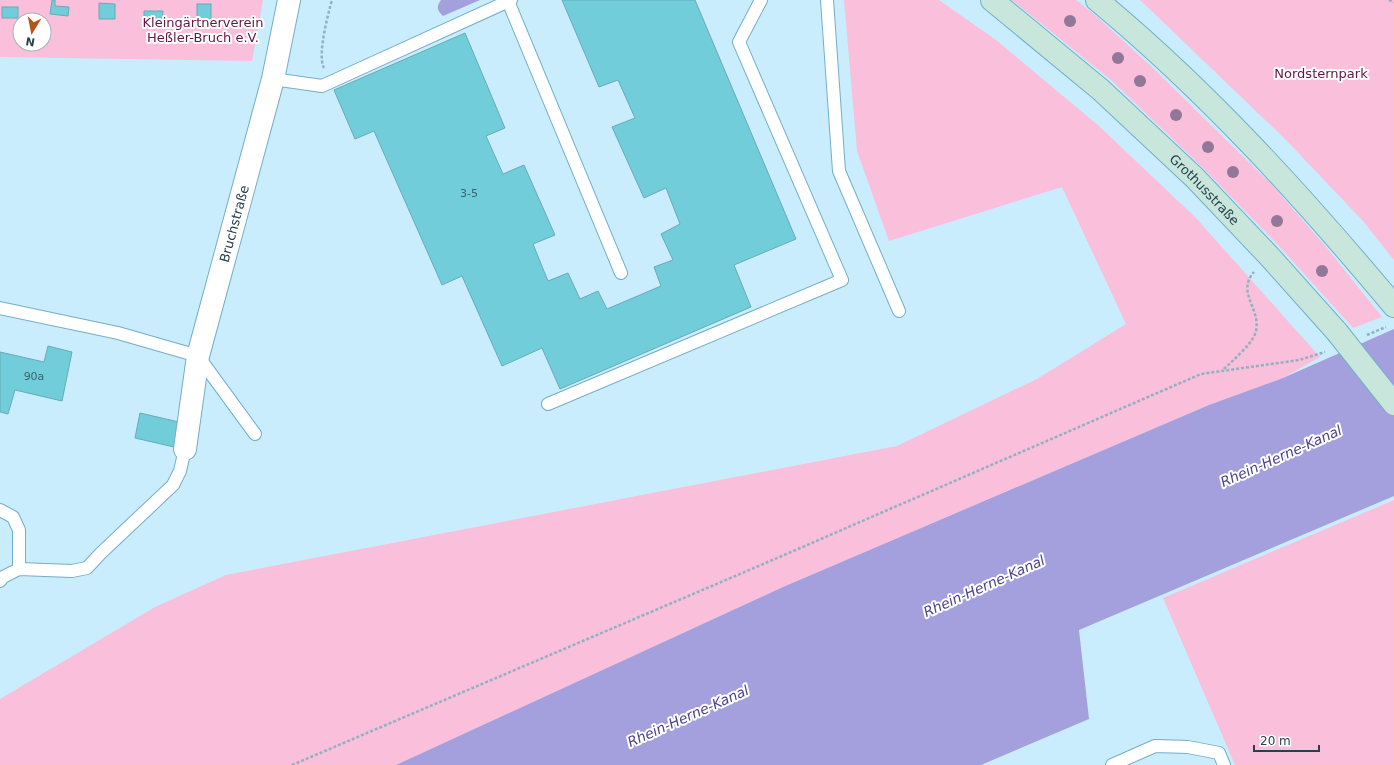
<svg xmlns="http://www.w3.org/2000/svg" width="1394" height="765" viewBox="0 0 1394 765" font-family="'DejaVu Sans',sans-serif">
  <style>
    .green { fill: #f9bfdb; fill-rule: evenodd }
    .water { fill: #a49fdd }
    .building { fill: #72cdda; stroke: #66abb5 }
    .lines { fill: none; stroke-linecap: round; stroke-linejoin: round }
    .service-casing { stroke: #73aec8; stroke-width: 14 }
    .minor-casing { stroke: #73aec8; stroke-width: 24 }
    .secondary-casing { stroke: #73aec8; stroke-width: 24 }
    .path { stroke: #92b1c0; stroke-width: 2.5; stroke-dasharray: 3 2; stroke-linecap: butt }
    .service { stroke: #fff; stroke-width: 12 }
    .minor { stroke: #fff; stroke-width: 22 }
    .secondary { stroke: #c8e6dc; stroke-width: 22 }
    .secondary-bridge-casing { stroke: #73aec8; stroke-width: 24; stroke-linecap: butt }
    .secondary-bridge { stroke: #c8e6dc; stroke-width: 22 }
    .tree { fill: #917798 }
    .labels { text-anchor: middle; stroke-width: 4; stroke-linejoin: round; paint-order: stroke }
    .number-label { font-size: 11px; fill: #3a636f }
    .park-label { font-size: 13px; fill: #621644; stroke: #fff }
    .street-label { font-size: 13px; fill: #28404b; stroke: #fff }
    .water-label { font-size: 14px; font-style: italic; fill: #4d418b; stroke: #fff }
  </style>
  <rect width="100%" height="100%" fill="#caedfe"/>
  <g class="green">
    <path d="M 0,0 L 263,0 L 252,61 L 0,57 ZM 20,20 L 44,20 L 44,44 L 20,44 Z"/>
    <polygon points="844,0 939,0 996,40 1099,126 1196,218 1320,357 1283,378 1209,405 783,587 396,765 0,765 0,699 155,607 226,575 897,446 1037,379 1126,324 1062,187 889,241 857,151"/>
    <polygon points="1012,0 1076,0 1095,15 1152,67 1271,184 1327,248 1382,317 1353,328 1279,246 1204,169 1111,80"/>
    <polygon points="1140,0 1394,0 1394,260 1363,221 1285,139"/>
    <polygon points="1394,500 1394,765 1235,765 1163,598"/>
  </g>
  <g class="water">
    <path d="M 441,0 L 480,0 L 443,16 C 437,10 436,7 441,0 Z"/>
    <polygon points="1394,329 1394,496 1079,630 1089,719 981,765 396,765 783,587 1209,405 1283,378"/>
  </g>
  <g class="building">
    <polygon points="52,0 55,0 55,6 69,7 68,16 50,14"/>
    <polygon points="562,0 695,0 796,239 734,265 751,307 560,389 542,348 502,366 462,276 442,285 374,131 355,139 334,90 465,33 505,128 486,136 503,174 524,165 555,235 533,244 548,281 568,273 580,299 598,291 607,309 661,286 654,267 673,260 661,234 680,224 666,188 644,198 612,127 635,118 618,80 599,87"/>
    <polygon points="99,3 115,4 115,19 99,19"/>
    <rect x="197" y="4" width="14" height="17"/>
    <rect x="2" y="7" width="16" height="11"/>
    <polygon points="144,11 163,11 162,20 144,20"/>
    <polygon points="48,346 72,352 62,401 15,390 8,414 0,412 0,352 44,362"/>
    <polygon points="140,413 179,422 174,447 135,438"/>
  </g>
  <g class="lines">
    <defs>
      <g id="service">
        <polyline points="827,0 839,171 899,311"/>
        <polyline points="508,1 621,273"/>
        <polyline points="273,79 322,86 511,0"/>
        <polyline points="0,308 118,333 198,356 255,434"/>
        <polyline points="548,404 842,280 739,42 761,0"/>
        <polyline points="0,510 13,517 19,530 19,569"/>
        <polyline points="0,581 3,577 19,569 72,571 87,568 101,553 173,485 180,471 185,449"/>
        <polyline points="1112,765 1155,746 1188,747 1219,753 1224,765"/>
      </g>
      <g id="minor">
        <path id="s1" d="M 185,449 L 198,356 L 273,79 L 289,0"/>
      </g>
      <g id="secondary">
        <path id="s2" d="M 992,0 L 1101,90 L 1195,178 L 1269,256 L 1337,332"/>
        <path d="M 1097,0 C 1207,91 1303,197 1394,306"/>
      </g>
    </defs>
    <use href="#service" class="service-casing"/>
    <use href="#minor" class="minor-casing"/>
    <use href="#secondary" class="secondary-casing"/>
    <g class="path">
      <polyline points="1389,0 1394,2"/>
      <path d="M 324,68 C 317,56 328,14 332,0"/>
      <polyline points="1367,335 1386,327"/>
      <path d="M 1224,369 C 1233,360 1253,344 1256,331 C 1261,309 1236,292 1254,272"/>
      <polyline points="292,765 761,565 1201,374 1299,360 1325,352"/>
    </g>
    <use href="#service" class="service"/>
    <use href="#minor" class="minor"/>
    <use href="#secondary" class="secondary"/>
    <defs>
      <polyline id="secondary-bridge" points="1337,332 1394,404"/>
    </defs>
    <use href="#secondary-bridge" class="secondary-bridge-casing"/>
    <use href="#secondary-bridge" class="secondary-bridge"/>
  </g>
  <g class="tree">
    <circle cx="1070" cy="21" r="6"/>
    <circle cx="1118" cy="58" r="6"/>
    <circle cx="1140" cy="81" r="6"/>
    <circle cx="1176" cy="115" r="6"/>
    <circle cx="1208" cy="147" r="6"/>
    <circle cx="1233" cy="172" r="6"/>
    <circle cx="1277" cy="221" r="6"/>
    <circle cx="1322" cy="271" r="6"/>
  </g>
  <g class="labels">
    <g class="number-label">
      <text x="469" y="197">3-5</text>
      <text x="34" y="380">90a</text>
    </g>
    <g class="park-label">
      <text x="203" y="27">Kleingärtnerverein<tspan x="203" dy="15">Heßler-Bruch e.V.</tspan></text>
      <text x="1321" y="78">Nordsternpark</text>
    </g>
    <g class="street-label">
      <text dy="5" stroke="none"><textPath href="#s2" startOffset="285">Grothusstraße</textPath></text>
      <text dy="5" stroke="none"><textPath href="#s1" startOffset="231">Bruchstraße</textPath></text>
    </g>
    <g class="water-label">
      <text transform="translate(1281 456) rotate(-24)" y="5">Rhein-Herne-Kanal</text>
      <text transform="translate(984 586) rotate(-24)" y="5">Rhein-Herne-Kanal</text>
      <text transform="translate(688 716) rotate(-24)" y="5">Rhein-Herne-Kanal</text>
    </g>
  </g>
  <g transform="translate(32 32) rotate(190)"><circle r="19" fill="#ffffff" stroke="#a9b3b7"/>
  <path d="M0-3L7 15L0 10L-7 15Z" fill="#b65515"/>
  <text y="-6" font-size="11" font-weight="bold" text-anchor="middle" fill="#28404b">N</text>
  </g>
  <path d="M1254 745v6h65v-6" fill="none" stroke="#28404b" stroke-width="2"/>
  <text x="1260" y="745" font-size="12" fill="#28404b" stroke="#ffffff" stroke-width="3" paint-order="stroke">20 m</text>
</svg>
